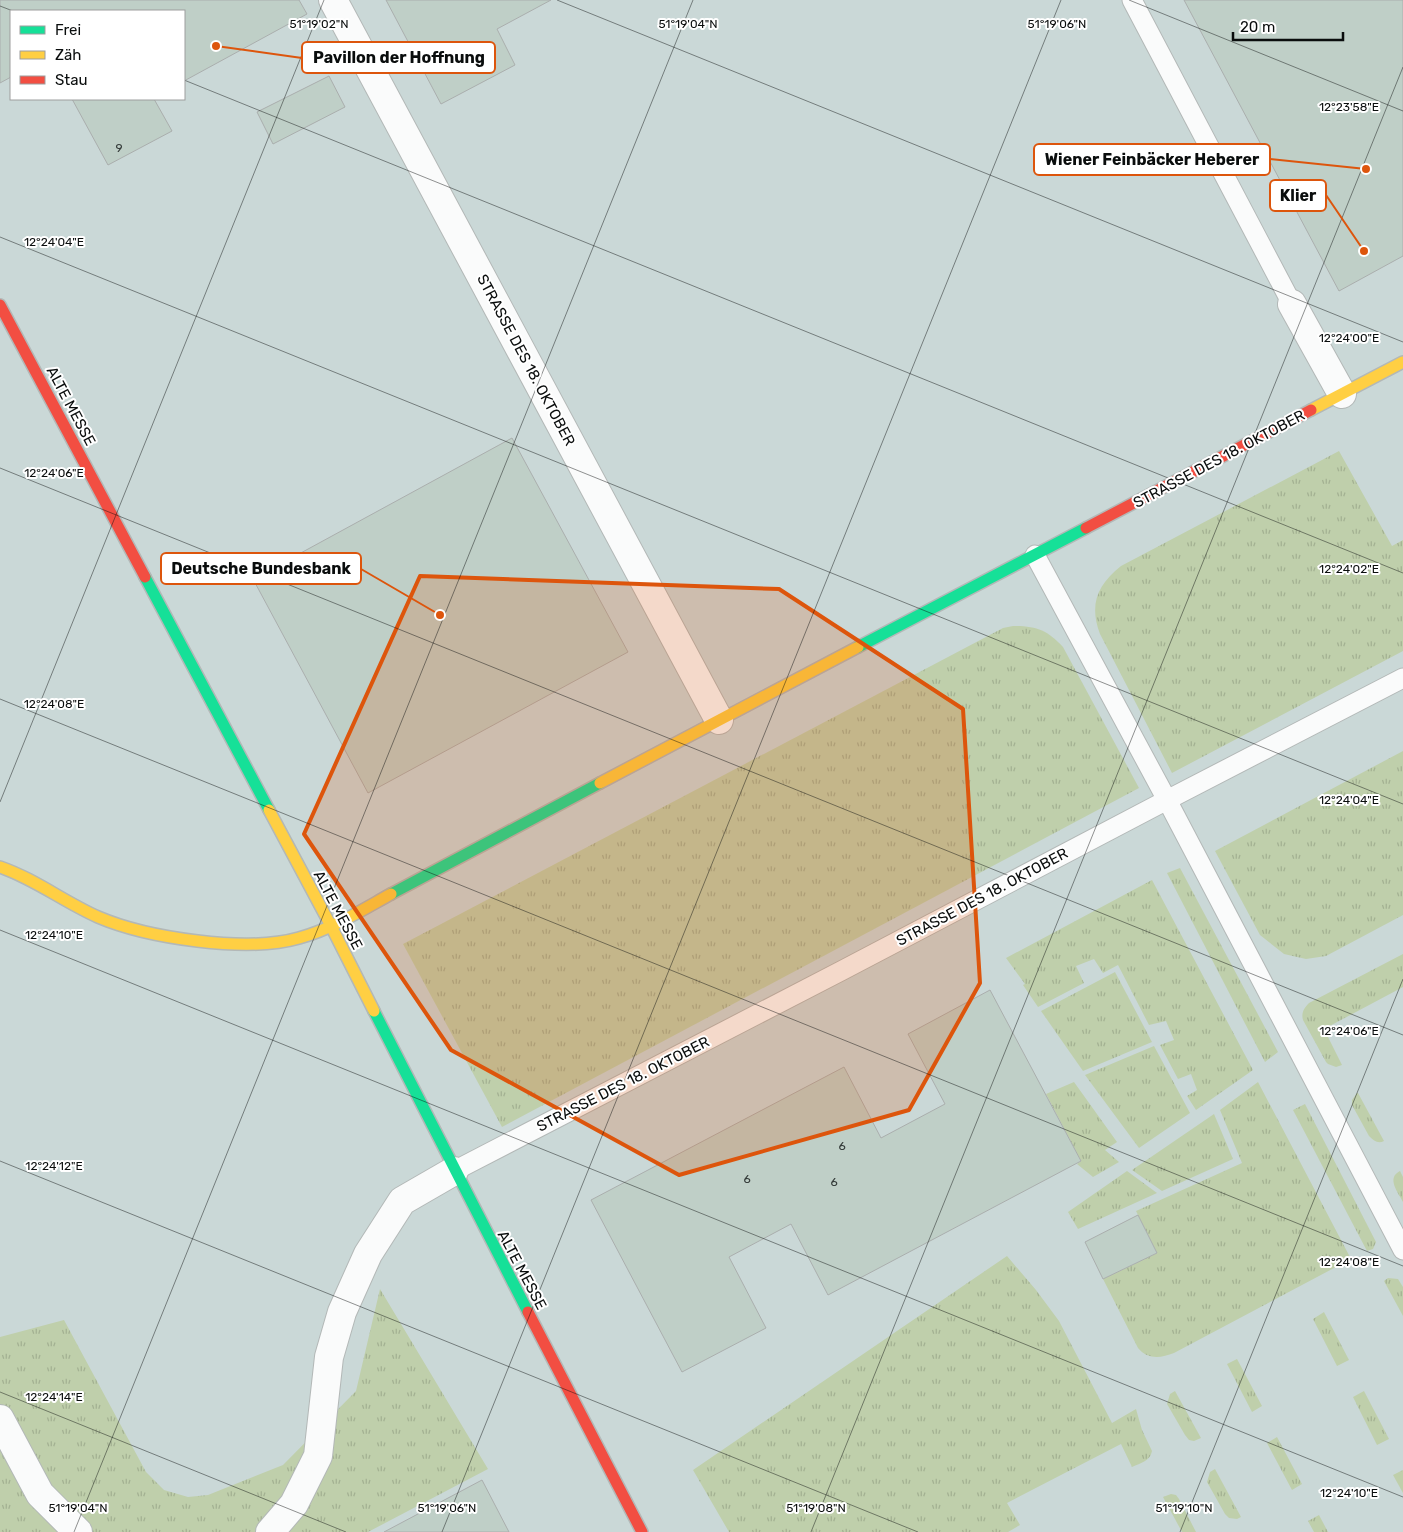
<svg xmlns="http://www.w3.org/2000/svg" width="1403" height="1532" viewBox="0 0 1403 1532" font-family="Rubik,sans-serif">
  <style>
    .built { fill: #cad8d7; fill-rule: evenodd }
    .grass { fill: url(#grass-tufts) }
    .building { fill: #bfcfc7; stroke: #aaaead }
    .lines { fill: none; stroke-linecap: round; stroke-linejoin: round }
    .lane-casing { stroke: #b3b8b7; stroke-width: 21 }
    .street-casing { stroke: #b3b8b7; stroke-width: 30 }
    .fast-casing { stroke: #b3b8b7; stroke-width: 14 }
    .slow-casing { stroke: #b3b8b7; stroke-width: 14 }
    .jam-casing { stroke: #b3b8b7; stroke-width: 14 }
    .lane { stroke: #fafbfb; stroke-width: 19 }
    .street { stroke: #fafbfb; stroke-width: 28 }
    .fast { stroke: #16e098; stroke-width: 11 }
    .slow { stroke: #ffcf43; stroke-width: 11 }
    .jam { stroke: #f24e42; stroke-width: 11 }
    .marked { fill: #dd550c; fill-opacity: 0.2; stroke: #dd550c; stroke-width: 4; stroke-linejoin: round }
    .ticks { fill: none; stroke: #0a0d0d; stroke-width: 1; stroke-opacity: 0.45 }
    .labels { text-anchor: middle; stroke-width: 4; stroke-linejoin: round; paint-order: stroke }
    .number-label { font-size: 12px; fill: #373e3c }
    .street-label { font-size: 15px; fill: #0a0d0d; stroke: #fff }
    .ticks-label { font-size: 12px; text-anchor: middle; fill: #0a0d0d; stroke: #fff; stroke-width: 4; stroke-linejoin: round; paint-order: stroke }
    .leader { fill: none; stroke: #dd550c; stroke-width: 2 }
    .callout-dot { fill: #dd550c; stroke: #fff; stroke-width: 2 }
    .callout { fill: #fff; stroke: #dd550c; stroke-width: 2 }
    .callout-label { font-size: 16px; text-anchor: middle; font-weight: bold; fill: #0a0d0d }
  </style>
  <defs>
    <pattern id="grass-tufts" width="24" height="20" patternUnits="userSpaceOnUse" patternTransform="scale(1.25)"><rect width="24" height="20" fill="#bfcfab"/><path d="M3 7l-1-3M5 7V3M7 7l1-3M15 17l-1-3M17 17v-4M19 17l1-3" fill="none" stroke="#a3b192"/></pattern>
  </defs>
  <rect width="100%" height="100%" fill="#dee3e3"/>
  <path class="built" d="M 0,0 L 1403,0 L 1403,1532 L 0,1532 ZM 11,11 L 184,11 L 184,99 L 11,99 Z"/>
  <g class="grass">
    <path d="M 1339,451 L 1392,546 L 1403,540 L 1403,651 L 1172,773 L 1100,634 C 1089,605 1097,585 1121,566 Z"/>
    <path d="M 1013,626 C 1037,626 1047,630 1063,647 L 1139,788 L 502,1127 L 403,944 L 1003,628 Z"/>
    <polygon points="1403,751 1403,915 1326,956 1306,959 1284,954 1260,935 1215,851"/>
    <polygon points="1180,868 1278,1052 1265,1062 1167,873"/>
    <polygon points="1152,880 1253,1070 1196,1110 1187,1096 1197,1090 1191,1074 1178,1079 1160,1045 1174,1040 1166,1021 1149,1025 1118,965 1103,973 1094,959 1076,966 1084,983 1038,1007 1023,985 1025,984 1006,958"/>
    <path d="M 1403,954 L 1403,987 L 1324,1029 L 1342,1065 L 1336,1067 L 1328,1064 L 1326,1062 L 1303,1020 C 1301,1013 1304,1008 1309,1003 Z"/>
    <polygon points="1115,972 1152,1042 1083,1071 1041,1011"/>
    <polygon points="1154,1046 1190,1113 1139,1148 1085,1075"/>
    <polygon points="1074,1082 1117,1142 1105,1150 1119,1162 1093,1177 1077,1164 1081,1161 1046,1094"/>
    <path d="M 1258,1082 L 1351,1259 L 1174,1353 C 1161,1358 1148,1360 1138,1348 L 1103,1279 L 1157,1253 L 1136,1211 L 1242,1163 L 1220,1110 Z"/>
    <path d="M 1357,1093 L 1358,1093 L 1384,1141 C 1378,1144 1374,1141 1369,1136 L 1352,1105 L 1352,1100 Z"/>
    <polygon points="1305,1104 1376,1242 1373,1249 1367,1251 1293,1110"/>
    <polygon points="1214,1114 1233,1159 1162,1191 1132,1170"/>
    <polygon points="1127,1171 1157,1193 1078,1229 1068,1212"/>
    <path d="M 1400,1171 L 1403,1177 L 1403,1202 C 1398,1192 1386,1178 1400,1171 Z"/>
    <path d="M 1007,1256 L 1036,1290 L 1059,1321 L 1112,1423 L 1136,1409 L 1142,1430 L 1152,1451 C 1150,1461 1141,1463 1132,1467 L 1121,1444 L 1007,1503 L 1020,1525 L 1008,1532 L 729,1532 L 693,1470 Z"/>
    <polygon points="1388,1278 1398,1279 1403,1287 1403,1316 1384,1281"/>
    <polygon points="380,1289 488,1469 368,1532 0,1532 0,1337 64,1320 146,1472 164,1490 188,1497 208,1495 283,1465 356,1391"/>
    <polygon points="1324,1312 1349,1360 1337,1366 1313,1319"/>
    <polygon points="1237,1359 1262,1406 1252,1412 1227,1364"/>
    <polygon points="1175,1391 1201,1438 1194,1441 1189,1440 1185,1435 1167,1404 1170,1394"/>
    <polygon points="1364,1391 1389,1439 1377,1445 1353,1397"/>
    <polygon points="1277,1437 1302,1484 1292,1490 1267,1443"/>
    <polygon points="1215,1469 1241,1517 1237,1519 1229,1518 1225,1514 1207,1482 1210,1472"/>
    <polygon points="1403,1470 1403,1493 1393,1475"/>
    <polygon points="1171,1494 1176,1495 1179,1499 1196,1532 1182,1532 1163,1497"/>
    <polygon points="1319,1515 1328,1532 1314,1532 1308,1521"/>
  </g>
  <g class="building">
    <polygon points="0,0 299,0 307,14 184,81 184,11 11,11 11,77 0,83"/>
    <polygon points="386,0 551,0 497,29 515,65 441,104"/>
    <polygon points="1184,0 1403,0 1403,256 1339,291"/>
    <polygon points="329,76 345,107 273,144 257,112"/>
    <polygon points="72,99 154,99 172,131 108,165"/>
    <polygon points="512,438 628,652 368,793 253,579"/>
    <polygon points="990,990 1081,1161 828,1295 791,1224 729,1257 766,1328 682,1372 591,1200 844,1067 881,1138 945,1104 908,1034"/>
    <polygon points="1138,1215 1157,1253 1103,1279 1085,1242"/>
    <polygon points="482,1480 509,1532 384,1532"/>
  </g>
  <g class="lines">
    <defs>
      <g id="lane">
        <polyline points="1132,0 1292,304"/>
        <polyline points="1035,555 1167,800 1403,1250"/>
        <polyline points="454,1171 841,971 1167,800 1403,678"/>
      </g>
      <g id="street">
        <polyline points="333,0 719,720"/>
        <polyline points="1292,304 1342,394"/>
        <polyline points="0,1419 40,1494 78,1532"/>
        <polyline points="270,1532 294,1504 318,1456 329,1357 342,1312 368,1254 402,1201 454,1171"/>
      </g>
      <g id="fast">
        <polyline points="145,577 269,810"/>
        <polyline points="858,647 1086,528"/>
        <polyline points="391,894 600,783"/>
        <polyline points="374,1011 528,1312"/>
      </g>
      <g id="slow">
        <polyline points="1311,410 1403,362"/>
        <polyline points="600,783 858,647"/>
        <polyline points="269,810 331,926 374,1011"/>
        <path d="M 0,867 C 35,879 64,902 98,917 C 147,938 247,953 299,938 C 332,929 362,910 391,894"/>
      </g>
      <g id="jam">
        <polyline points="0,305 145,577"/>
        <polyline points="1086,528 1311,410"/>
        <polyline points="528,1312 642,1532"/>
      </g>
    </defs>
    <use href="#lane" class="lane-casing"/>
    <use href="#street" class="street-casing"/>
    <use href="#fast" class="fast-casing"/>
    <use href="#slow" class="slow-casing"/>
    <use href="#jam" class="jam-casing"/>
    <use href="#lane" class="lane"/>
    <use href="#street" class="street"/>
    <use href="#fast" class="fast"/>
    <use href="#slow" class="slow"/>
    <use href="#jam" class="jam"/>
  </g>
  <path class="marked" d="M 420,576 L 779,589 L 963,709 L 980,983 L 909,1110 L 679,1175 L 451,1050 L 304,834 Z"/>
  <path class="ticks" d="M 557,0 L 1403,342M 1129,0 L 1403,111M 0,6 L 13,11M 184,80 L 1403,573M 0,237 L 1403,804M 0,468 L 1403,1035M 0,699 L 1403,1266M 0,802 L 324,0M 0,930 L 1403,1497M 0,1161 L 918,1532M 0,1392 L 346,1532M 74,1532 L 693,0M 442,1532 L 1061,0M 811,1532 L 1403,67M 1180,1532 L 1403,979"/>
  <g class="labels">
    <g class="number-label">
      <text x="119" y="152">9</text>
      <text x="842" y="1150">6</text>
      <text x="747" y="1183">6</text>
      <text x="834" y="1186">6</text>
    </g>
    <g class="street-label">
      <text transform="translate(526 360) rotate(62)" y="5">STRASSE DES 18. OKTOBER</text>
      <text transform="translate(71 406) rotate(62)" y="5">ALTE MESSE</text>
      <text transform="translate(1219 459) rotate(-28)" y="5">STRASSE DES 18. OKTOBER</text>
      <text transform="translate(982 897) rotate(-28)" y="5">STRASSE DES 18. OKTOBER</text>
      <text transform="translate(338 910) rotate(62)" y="5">ALTE MESSE</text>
      <text transform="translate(623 1084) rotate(-27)" y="5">STRASSE DES 18. OKTOBER</text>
      <text transform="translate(522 1270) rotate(62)" y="5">ALTE MESSE</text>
    </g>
  </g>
  <g class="ticks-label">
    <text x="688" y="28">51°19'04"N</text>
    <text x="1057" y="28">51°19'06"N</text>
    <text x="319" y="28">51°19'02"N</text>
    <text x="1349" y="111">12°23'58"E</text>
    <text x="54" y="246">12°24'04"E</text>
    <text x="1349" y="342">12°24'00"E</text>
    <text x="54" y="477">12°24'06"E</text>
    <text x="1349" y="573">12°24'02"E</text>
    <text x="54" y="708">12°24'08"E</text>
    <text x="1349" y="804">12°24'04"E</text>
    <text x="54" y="939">12°24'10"E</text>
    <text x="1349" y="1035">12°24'06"E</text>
    <text x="54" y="1170">12°24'12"E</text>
    <text x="1349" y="1266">12°24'08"E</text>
    <text x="54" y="1401">12°24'14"E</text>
    <text x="1349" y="1497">12°24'10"E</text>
    <text x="78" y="1512">51°19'04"N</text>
    <text x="447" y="1512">51°19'06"N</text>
    <text x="816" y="1512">51°19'08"N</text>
    <text x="1184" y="1512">51°19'10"N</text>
  </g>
  <path class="leader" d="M216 46L302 58M1366 169L1270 159M1364 251L1326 195M440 615L361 569"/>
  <g class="callout-dot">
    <circle cx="216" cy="46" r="5"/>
    <circle cx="1366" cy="169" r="5"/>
    <circle cx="1364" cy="251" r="5"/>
    <circle cx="440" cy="615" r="5"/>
  </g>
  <g class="callout">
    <rect x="302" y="42" width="193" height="31" rx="5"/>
    <rect x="1034" y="144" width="236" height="31" rx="5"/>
    <rect x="1270" y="180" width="56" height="31" rx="5"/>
    <rect x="161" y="553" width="200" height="31" rx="5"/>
  </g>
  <g class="callout-label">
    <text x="399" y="63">Pavillon der Hoffnung</text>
    <text x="1152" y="165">Wiener Feinbäcker Heberer</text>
    <text x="1298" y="201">Klier</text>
    <text x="261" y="574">Deutsche Bundesbank</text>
  </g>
  <rect x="10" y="10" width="175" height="90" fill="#ffffff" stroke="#9d9e9e"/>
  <rect x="20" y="26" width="25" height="8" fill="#16e098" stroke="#9d9e9e"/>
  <text x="55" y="35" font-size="15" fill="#0a0d0d">Frei</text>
  <rect x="20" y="51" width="25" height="8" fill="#ffcf43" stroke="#9d9e9e"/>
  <text x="55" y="60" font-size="15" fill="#0a0d0d">Zäh</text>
  <rect x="20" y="76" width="25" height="8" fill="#f24e42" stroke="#9d9e9e"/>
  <text x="55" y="85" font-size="15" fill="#0a0d0d">Stau</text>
  <path d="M1233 32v8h110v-8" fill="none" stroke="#0a0d0d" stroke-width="2.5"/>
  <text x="1240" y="32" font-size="15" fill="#0a0d0d" stroke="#ffffff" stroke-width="4" paint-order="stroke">20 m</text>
</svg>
